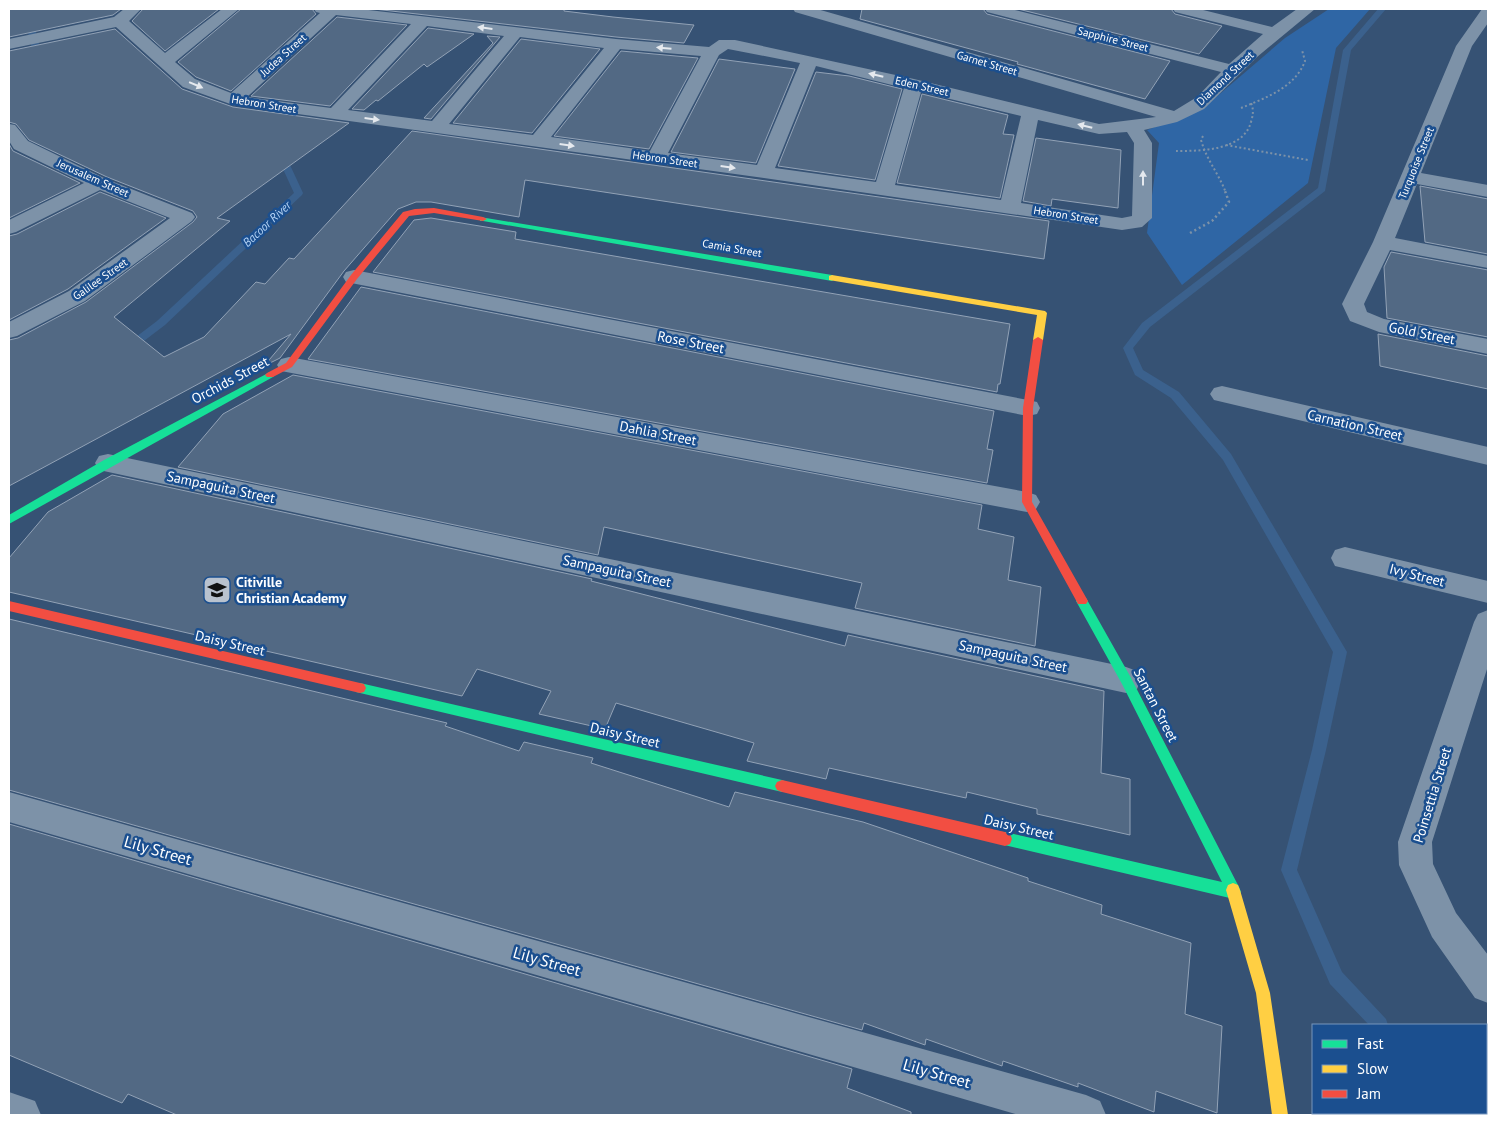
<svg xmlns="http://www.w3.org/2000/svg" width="1497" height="1124" viewBox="0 0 1497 1124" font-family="'PT Sans',sans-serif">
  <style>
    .green { fill: #2f66a5 }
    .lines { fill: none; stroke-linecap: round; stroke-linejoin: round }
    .stream { fill: #3b618d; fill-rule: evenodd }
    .building { fill: #526984; stroke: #92a2b6 }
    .path-far1 { stroke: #7d92a8; stroke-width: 2; stroke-dasharray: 2 2.5; stroke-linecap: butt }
    .path { stroke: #7d92a8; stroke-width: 2.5; stroke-dasharray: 2 3; stroke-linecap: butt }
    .street { fill: #7d92a8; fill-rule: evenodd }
    .fast { fill: #16e098; fill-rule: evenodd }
    .slow { fill: #ffcf43; fill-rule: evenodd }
    .jam { fill: #f24e42; fill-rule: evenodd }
    .oneway { fill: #e5e9ee }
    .labels { text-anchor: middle; stroke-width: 5; stroke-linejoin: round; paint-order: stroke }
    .far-street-label { font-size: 11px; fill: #fff; stroke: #1b4f8f }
    .far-water-label { font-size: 12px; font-style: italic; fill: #b5d3f5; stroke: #1b4f8f }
    .street-label { font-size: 14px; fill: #fff; stroke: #1b4f8f }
    .poi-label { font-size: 14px; font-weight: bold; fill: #fff; stroke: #1b4f8f; text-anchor: start }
    .near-street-label { font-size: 16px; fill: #fff; stroke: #1b4f8f }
  </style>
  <rect width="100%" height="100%" fill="#365274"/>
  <polygon class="green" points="1329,9 1370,9 1336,48 1308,183 1182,285 1147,233 1159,143 1147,130 1201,110 1285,38"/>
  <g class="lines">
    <g class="stream">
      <polygon points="47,9 55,9 34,25 40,48 50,59 46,61 32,49 26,24"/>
      <polygon points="1378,9 1386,9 1351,50 1325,191 1150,327 1133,348 1143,370 1179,392 1231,454 1347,652 1326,750 1297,870 1342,972 1386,1019 1388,1025 1369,1025 1330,984 1281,870 1312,750 1333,652 1223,460 1171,398 1135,375 1123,348 1142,323 1318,188 1343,50"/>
      <polygon points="272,160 290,165 303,193 302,195 165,325 132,350 124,350 123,348 124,346 157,321 294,193 283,169 268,163"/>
      <polygon points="1452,1113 1471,1113 1472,1115 1453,1115"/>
    </g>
  </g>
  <g class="building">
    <polygon points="9,9 121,9 113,15 9,37"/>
    <polygon points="143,9 219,9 165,51 132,21"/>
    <polygon points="241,9 312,9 316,14 231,91 196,77 178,62"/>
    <polygon points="374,9 564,9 564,11 613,17 694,25 684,43 616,37"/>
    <polygon points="862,9 983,9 987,14 1170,61 1145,99 1017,64 1018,62 860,19"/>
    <polygon points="1018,9 1171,9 1175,14 1222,26 1199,54"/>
    <polygon points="337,17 407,25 330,106 251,96"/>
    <polygon points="428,28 474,34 427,67 424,64 378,101 376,100 364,110 352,109"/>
    <polygon points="115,29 182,89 233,107 349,123 217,218 230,221 114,317 164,357 204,337 256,282 265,284 289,258 294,259 412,131 1049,221 1044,259 525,180 519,217 431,202 416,202 398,209 344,271 280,358 264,366 291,334 9,486 9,340 18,338 86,302 193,222 197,217 193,211 107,177 29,140 16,124 9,122 9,51"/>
    <polygon points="487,36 500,37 431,119 424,118 493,43"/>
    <polygon points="521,39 600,49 532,133 453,123"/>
    <polygon points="621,51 698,58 649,149 554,136"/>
    <polygon points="719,59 795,69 756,163 671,152"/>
    <polygon points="816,72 849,76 902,89 875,180 778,166"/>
    <polygon points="922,94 1008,115 1003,134 1014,135 1000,198 897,183"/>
    <polygon points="1036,138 1121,150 1118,208 1052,199 1051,206 1023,201"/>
    <polygon points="9,144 13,151 80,183 9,218"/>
    <polygon points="1420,186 1488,199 1488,254 1425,242"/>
    <polygon points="100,192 166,218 68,289 9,320 9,236 17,234"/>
    <polygon points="431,218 516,232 515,239 1010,324 1000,384 998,384 997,392 373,272 414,220"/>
    <polygon points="1391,252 1488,270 1488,337 1387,318 1384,267"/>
    <polygon points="361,287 994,411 987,449 993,450 987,483 308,359"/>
    <polygon points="1378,334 1488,356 1488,389 1380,366"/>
    <polygon points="293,375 982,505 978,529 1014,537 1008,580 1041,587 1035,646 855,608 862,583 604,527 598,555 178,467 223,414"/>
    <polygon points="112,475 592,579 591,581 845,646 848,635 1104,691 1101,773 1130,779 1130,835 1037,814 1037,809 967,792 966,798 829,768 826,779 747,761 754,743 616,703 605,729 539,714 551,691 477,669 462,696 9,592 9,558 48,512"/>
    <polygon points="9,619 447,723 445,726 519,751 524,742 593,758 591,763 729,807 735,792 863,822 1028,878 1028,881 1102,905 1101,914 1191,943 1185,1014 1222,1026 1217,1113 1156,1091 1154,1112 1078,1083 1078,1087 1003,1061 1002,1066 926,1039 925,1045 864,1023 862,1030 9,790"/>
    <polygon points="9,824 852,1069 847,1088 911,1112 911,1115 177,1115 128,1094 122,1103 9,1055"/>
  </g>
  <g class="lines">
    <g class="path-far1">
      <path d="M 1241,108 C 1265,98 1295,88 1305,61 L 1302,50"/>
      <path d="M 1203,136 L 1201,140 C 1207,161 1218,172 1226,193"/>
      <polyline points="1226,145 1308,160"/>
      <path d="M 1176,151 C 1200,151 1243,151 1251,122 C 1253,115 1254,110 1251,103"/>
    </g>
    <polyline class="path" points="1190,233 1212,221 1229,202 1225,191"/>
    <g class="street">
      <path d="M 124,9 L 141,9 L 129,21 L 165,53 L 222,9 L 239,9 L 175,62 L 195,79 L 231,93 L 320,13 L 316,12 L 314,9 L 360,9 L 616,39 L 709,47 L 719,40 L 735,40 L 914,79 L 1099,124 L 1156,117 L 795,12 L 793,9 L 817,9 L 1174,111 L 1197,97 L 1221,72 L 987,12 L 985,9 L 1011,9 L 1229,64 L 1263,34 L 1175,12 L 1173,9 L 1199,9 L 1272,27 L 1297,9 L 1315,9 L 1257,57 L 1204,109 L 1177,122 L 1144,130 L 1152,143 L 1152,218 L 1142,227 L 1122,230 L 764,178 L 233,105 L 183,87 L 116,27 L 9,49 L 9,39 L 114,17 ZM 336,15 L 411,24 L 331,108 L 247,97 ZM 427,26 L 504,36 L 432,121 L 348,110 ZM 520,37 L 604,48 L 533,135 L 449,124 ZM 620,49 L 701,56 L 650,151 L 551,137 ZM 728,49 L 800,63 L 757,165 L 668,153 L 719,55 ZM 816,66 L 904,88 L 876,182 L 775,168 ZM 921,92 L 1021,116 L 1001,200 L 895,185 ZM 1038,120 L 1099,134 L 1127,132 L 1134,143 L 1132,216 L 1122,218 L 1021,203 Z"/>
      <polygon points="1482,9 1488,9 1488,23 1472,46 1421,173 1488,185 1488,197 1417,184 1395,238 1488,256 1488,268 1390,250 1364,304 1367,312 1384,319 1488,339 1488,354 1379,332 1350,321 1342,304 1373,242 1456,46"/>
      <polygon points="9,124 15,125 28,141 106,179 192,213 195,217 192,221 85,301 17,336 9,338 9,322 69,291 170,218 100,190 16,232 9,234 9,220 84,183 14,149 9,141"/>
      <polygon points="354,270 1028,400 1037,402 1040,408 1037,414 1028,416 346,282 343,277 346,272"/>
      <polygon points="289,357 1027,492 1036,495 1040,502 1036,509 1027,512 281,371 277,365 281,359"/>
      <polygon points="1222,386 1488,447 1488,465 1214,400 1210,394 1214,388"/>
      <polygon points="108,454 1126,667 1137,671 1141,680 1137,689 1126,693 99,470 95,463 99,456"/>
      <polygon points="1345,547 1488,581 1488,603 1335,566 1331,558 1335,550"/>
      <polygon points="1488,610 1488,666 1432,842 1433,864 1456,913 1488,955 1488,1003 1475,998 1432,937 1399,865 1398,842 1474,622 1478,614"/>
      <polygon points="9,792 1086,1095 1100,1101 1106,1115 1019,1115 9,822"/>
      <polygon points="9,1092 35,1101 41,1115 9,1115"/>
    </g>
    <g class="fast">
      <polygon points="480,217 832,275 836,278 832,281 483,221 480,221"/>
      <polygon points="270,372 273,373 275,375 273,377 9,524 9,515 104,460"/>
      <polygon points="1082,596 1086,598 1130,676 1239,887 1241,892 1239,897 1234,899 1000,844 998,839 1000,834 1005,832 1222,882 1122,684 1076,601 1078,598"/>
      <polygon points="360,683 782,780 787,782 789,786 787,790 782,792 360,693 356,692 354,688 356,684"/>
    </g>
    <g class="slow">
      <polygon points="832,275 1045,311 1047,313 1043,340 1038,343 1033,340 1037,315 829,280 829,276"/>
      <polygon points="1233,883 1238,885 1240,890 1270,993 1288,1115 1272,1115 1256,993 1226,890 1228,885"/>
    </g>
    <g class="jam">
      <polygon points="434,208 483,217 487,219 483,221 434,213 409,216 357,279 292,367 273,377 267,377 265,375 267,373 286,363 351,275 403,212 415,209"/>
      <polygon points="1038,337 1043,340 1033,408 1032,502 1088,601 1086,604 1078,604 1022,502 1023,408 1033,340"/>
      <polygon points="9,601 360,683 364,684 366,688 364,692 360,693 9,611"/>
      <polygon points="782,780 1005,832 1010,834 1012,839 1010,844 1005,846 782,792 777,790 775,786 777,782"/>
    </g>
  </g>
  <defs><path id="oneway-solid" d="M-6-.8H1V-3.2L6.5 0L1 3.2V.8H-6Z" transform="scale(1.25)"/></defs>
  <g class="oneway">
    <use href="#oneway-solid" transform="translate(485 28) rotate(-173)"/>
    <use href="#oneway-solid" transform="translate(664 48) rotate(-175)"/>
    <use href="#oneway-solid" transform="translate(876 75) rotate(-167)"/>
    <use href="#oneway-solid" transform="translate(196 85) rotate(23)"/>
    <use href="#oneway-solid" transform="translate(372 119) rotate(7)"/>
    <use href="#oneway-solid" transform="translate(1085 126) rotate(-166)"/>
    <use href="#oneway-solid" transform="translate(567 145) rotate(8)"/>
    <use href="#oneway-solid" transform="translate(728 167) rotate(8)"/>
    <use href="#oneway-solid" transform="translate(1143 178) rotate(-90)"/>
  </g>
  <defs>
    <symbol id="school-square" viewBox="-11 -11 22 22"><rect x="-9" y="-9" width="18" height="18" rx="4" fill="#b9c2ce" stroke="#1b4f8f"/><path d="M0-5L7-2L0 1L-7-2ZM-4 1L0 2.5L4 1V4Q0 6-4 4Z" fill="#111"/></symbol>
  </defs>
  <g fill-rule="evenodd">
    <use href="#school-square" x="201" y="574" width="32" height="32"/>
  </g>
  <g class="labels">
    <g class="far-street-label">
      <text transform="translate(1113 39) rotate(14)" y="4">Sapphire Street</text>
      <text transform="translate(283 55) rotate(-42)" y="4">Judea Street</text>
      <text transform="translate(987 63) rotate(16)" y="4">Garnet Street</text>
      <text transform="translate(1225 78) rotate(-43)" y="4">Diamond Street</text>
      <text transform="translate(922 86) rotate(13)" y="4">Eden Street</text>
      <text transform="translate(264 104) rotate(9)" y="4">Hebron Street</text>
      <text transform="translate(665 159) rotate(8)" y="4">Hebron Street</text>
      <text transform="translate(1416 163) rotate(-68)" y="4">Turquoise Street</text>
      <text transform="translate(93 178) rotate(24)" y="4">Jerusalem Street</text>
      <text transform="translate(1066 215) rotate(9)" y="4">Hebron Street</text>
      <text transform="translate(732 248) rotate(10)" y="4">Camia Street</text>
      <text transform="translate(100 279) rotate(-35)" y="4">Galilee Street</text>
    </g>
    <g class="far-water-label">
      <text transform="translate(267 224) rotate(-43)" y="4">Bacoor River</text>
    </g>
    <g class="street-label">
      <text transform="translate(1422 333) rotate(11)" y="5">Gold Street</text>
      <text transform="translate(691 342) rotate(11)" y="5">Rose Street</text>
      <text transform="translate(230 380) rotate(-28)" y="5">Orchids Street</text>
      <text transform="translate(1355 425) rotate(13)" y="5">Carnation Street</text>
      <text transform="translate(658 433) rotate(11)" y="5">Dahlia Street</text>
      <text transform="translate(221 487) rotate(12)" y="5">Sampaguita Street</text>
      <text transform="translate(617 571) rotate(12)" y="5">Sampaguita Street</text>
      <text transform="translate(1417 575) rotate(14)" y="5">Ivy Street</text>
      <text transform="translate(230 643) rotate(13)" y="5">Daisy Street</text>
      <text transform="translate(1013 656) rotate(12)" y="5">Sampaguita Street</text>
      <text transform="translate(1156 705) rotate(63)" y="5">Santan Street</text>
      <text transform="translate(625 735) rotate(13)" y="5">Daisy Street</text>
      <text transform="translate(1432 795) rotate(-73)" y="5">Poinsettia Street</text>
      <text transform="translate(1019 827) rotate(13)" y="5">Daisy Street</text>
    </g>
    <g class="poi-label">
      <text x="236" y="587">Citiville<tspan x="236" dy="16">Christian Academy</tspan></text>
    </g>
    <g class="near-street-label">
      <text transform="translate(158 850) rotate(16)" y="6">Lily Street</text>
      <text transform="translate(547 961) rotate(16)" y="6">Lily Street</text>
      <text transform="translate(937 1073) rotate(16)" y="6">Lily Street</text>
    </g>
  </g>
  <rect width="1497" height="1124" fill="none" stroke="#ffffff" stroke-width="20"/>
  <rect x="1312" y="1024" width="175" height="90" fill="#1b4f8f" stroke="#7695bc"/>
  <rect x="1322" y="1040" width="25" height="8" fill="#16e098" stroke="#7695bc"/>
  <text x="1357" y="1049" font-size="15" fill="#ffffff">Fast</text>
  <rect x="1322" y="1065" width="25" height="8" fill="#ffcf43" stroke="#7695bc"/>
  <text x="1357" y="1074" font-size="15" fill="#ffffff">Slow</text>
  <rect x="1322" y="1090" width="25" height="8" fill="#f24e42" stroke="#7695bc"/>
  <text x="1357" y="1099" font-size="15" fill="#ffffff">Jam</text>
</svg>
